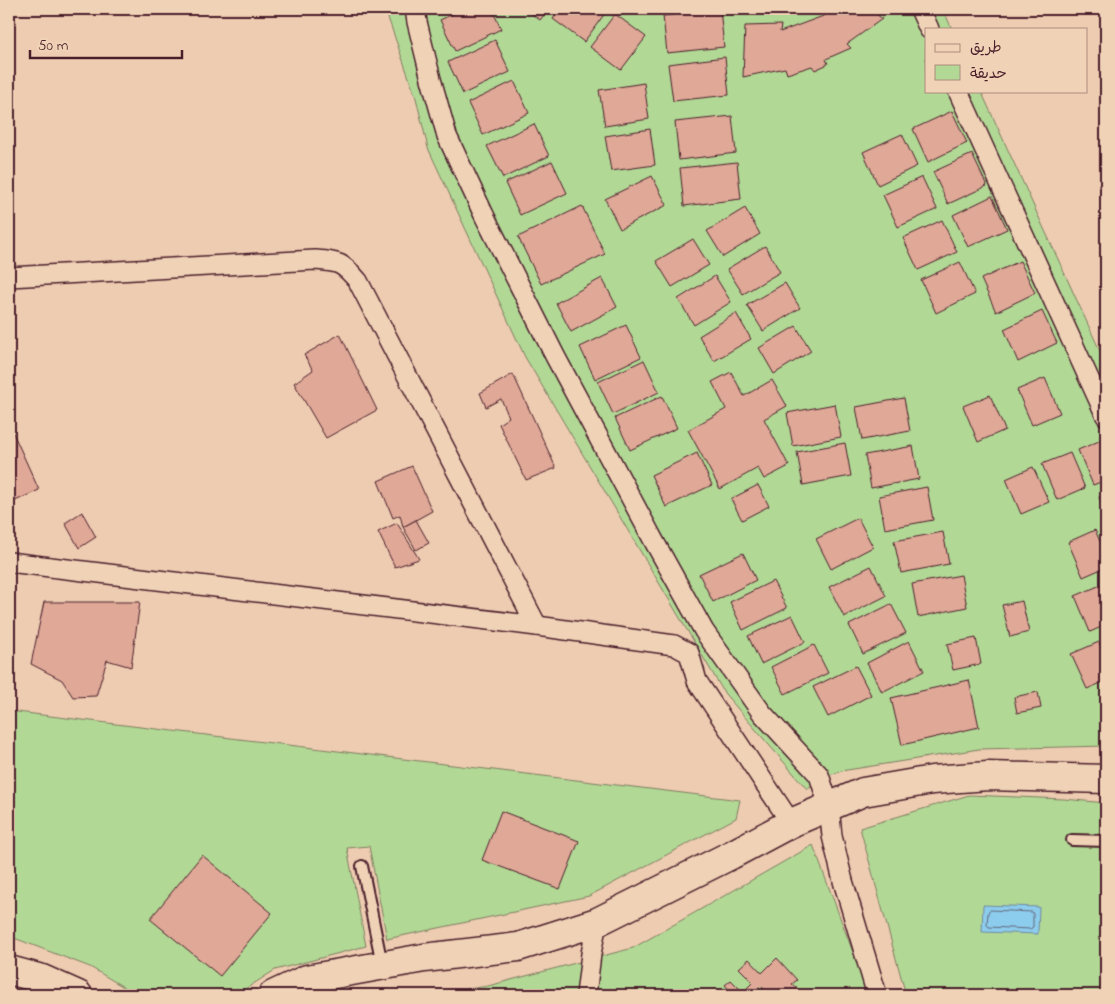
<svg xmlns="http://www.w3.org/2000/svg" width="1115" height="1004" viewBox="0 0 1115 1004" font-family="'Indie Flower','Playpen Sans Arabic',sans-serif">
  <style>
    .green { fill: #b1d995; stroke: #7e7c60 }
    .water { fill: #8ccded; stroke: #72879f }
    .lines { fill: none; stroke-linecap: round; stroke-linejoin: round }
    .shore { stroke: #646579; stroke-width: 1 }
    .building { fill: #dfa897; stroke: #4a1f2b }
    .lane-casing { stroke: #4a1f2b; stroke-width: 14 }
    .street-casing { stroke: #4a1f2b; stroke-width: 22 }
    .secondary-casing { stroke: #4a1f2b; stroke-width: 31 }
    .lane { stroke: #f0d3b7; stroke-width: 10 }
    .street { stroke: #f0d3b7; stroke-width: 19 }
    .secondary { stroke: #f0d3b7; stroke-width: 28 }
  </style>
  <rect width="100%" height="100%" fill="#eeccb1"/>
  <filter id="ink" filterUnits="userSpaceOnUse"><feTurbulence type="fractalNoise" baseFrequency=".02" numOctaves="2"/><feDisplacementMap in="SourceGraphic" scale="10" xChannelSelector="R" yChannelSelector="G"/><feConvolveMatrix kernelMatrix="1 2 1 2 8 2 1 2 1" color-interpolation-filters="sRGB"/></filter>
  <g filter="url(#ink)">
    <g class="green">
      <polygon points="385,9 943,9 952,29 926,29 926,91 981,91 1106,364 1106,746 979,749 841,771 821,778 807,789 725,694 525,357 428,148 416,98"/>
      <polygon points="9,711 740,800 736,818 589,896 387,939 369,846 347,848 366,946 275,970 236,995 137,995 90,967 9,936"/>
      <polygon points="969,795 1064,799 1106,803 1106,995 906,995 860,828"/>
      <polygon points="813,845 869,995 429,995 488,986 633,948"/>
    </g>
    <polygon class="water" points="983,905 1039,907 1038,934 982,932"/>
    <g class="lines">
      <polygon class="shore" points="990,910 1032,912 1033,914 1033,927 1030,929 989,927 987,925 988,913"/>
    </g>
    <g class="building">
      <polygon points="463,9 492,9 501,29 455,51 440,20"/>
      <polygon points="525,9 549,9 540,20"/>
      <polygon points="560,9 608,9 584,42 553,19"/>
      <polygon points="720,9 724,47 667,53 663,16"/>
      <polygon points="822,9 871,9 882,19 847,44 851,48 826,59 828,64 815,70 812,66 787,74 785,68 743,77 745,26 781,25 780,32 826,15"/>
      <polygon points="615,14 646,37 621,70 590,47"/>
      <polygon points="495,40 510,72 463,94 448,62"/>
      <polygon points="725,57 729,95 673,101 668,64"/>
      <polygon points="514,81 529,113 483,135 468,103"/>
      <polygon points="644,83 649,119 605,126 599,90"/>
      <polygon points="952,111 967,143 928,162 913,129"/>
      <polygon points="732,116 736,153 679,160 675,122"/>
      <polygon points="534,124 549,156 503,178 487,146"/>
      <polygon points="650,129 655,165 611,171 605,136"/>
      <polygon points="902,134 917,166 878,185 863,152"/>
      <polygon points="972,154 987,186 948,204 933,172"/>
      <polygon points="552,161 567,193 520,215 505,183"/>
      <polygon points="737,162 741,199 684,206 680,168"/>
      <polygon points="652,176 667,205 620,229 605,199"/>
      <polygon points="922,177 937,209 898,227 883,195"/>
      <polygon points="992,196 1007,229 968,247 953,215"/>
      <polygon points="582,206 605,254 541,284 518,237"/>
      <polygon points="745,208 760,234 723,257 707,231"/>
      <polygon points="942,220 957,252 918,270 903,238"/>
      <polygon points="693,239 709,265 672,287 656,261"/>
      <polygon points="765,246 780,272 743,294 727,269"/>
      <polygon points="1020,261 1035,293 996,312 981,279"/>
      <polygon points="960,262 975,294 936,313 921,280"/>
      <polygon points="715,276 731,302 694,325 678,299"/>
      <polygon points="602,278 617,307 571,332 556,303"/>
      <polygon points="785,283 800,308 763,331 747,305"/>
      <polygon points="1042,311 1057,343 1018,362 1004,329"/>
      <polygon points="736,313 751,339 714,361 699,336"/>
      <polygon points="626,325 641,357 595,379 580,347"/>
      <polygon points="796,326 811,351 774,374 759,348"/>
      <polygon points="340,334 377,410 326,438 294,383 313,370 304,355"/>
      <polygon points="644,360 659,392 613,414 598,382"/>
      <polygon points="731,372 744,396 772,380 787,406 764,419 789,466 764,479 758,468 720,489 688,430 726,409 712,382"/>
      <polygon points="513,374 556,468 526,480 499,424 509,417 501,399 486,407 480,393"/>
      <polygon points="1045,378 1060,413 1032,425 1017,390"/>
      <polygon points="990,395 1005,430 978,442 963,406"/>
      <polygon points="662,396 677,428 630,450 615,418"/>
      <polygon points="904,398 910,431 862,440 856,407"/>
      <polygon points="835,404 841,437 793,446 787,413"/>
      <polygon points="9,424 39,490 11,503 9,500"/>
      <polygon points="1106,438 1106,480 1093,485 1078,450"/>
      <polygon points="845,443 851,476 803,485 797,452"/>
      <polygon points="913,446 919,479 871,488 865,455"/>
      <polygon points="697,453 712,485 666,507 651,475"/>
      <polygon points="1070,453 1085,488 1057,500 1042,464"/>
      <polygon points="412,466 432,511 403,527 400,515 393,518 378,481"/>
      <polygon points="1033,467 1049,502 1021,514 1006,479"/>
      <polygon points="758,485 769,506 742,520 731,499"/>
      <polygon points="927,487 933,520 885,529 879,496"/>
      <polygon points="1106,494 1106,514 1099,497"/>
      <polygon points="82,512 96,537 79,548 65,523"/>
      <polygon points="858,518 873,547 831,569 816,539"/>
      <polygon points="416,520 429,543 416,550 403,527"/>
      <polygon points="397,523 419,559 395,567 378,532"/>
      <polygon points="1095,530 1106,555 1106,567 1083,577 1068,542"/>
      <polygon points="943,532 949,564 901,573 894,541"/>
      <polygon points="743,553 756,580 713,602 699,574"/>
      <polygon points="871,566 886,596 844,617 829,587"/>
      <polygon points="961,575 967,607 918,617 912,584"/>
      <polygon points="773,581 787,608 743,630 730,602"/>
      <polygon points="1103,584 1106,592 1106,625 1090,632 1075,596"/>
      <polygon points="1022,601 1029,632 1010,637 1002,605"/>
      <polygon points="44,602 140,602 131,667 107,660 96,696 73,697 62,680 31,664"/>
      <polygon points="891,604 906,633 863,654 849,625"/>
      <polygon points="792,615 805,642 761,664 748,636"/>
      <polygon points="976,638 981,664 953,670 947,644"/>
      <polygon points="909,641 924,671 882,692 867,663"/>
      <polygon points="1099,642 1106,659 1106,681 1087,689 1071,654"/>
      <polygon points="814,645 828,673 785,694 771,667"/>
      <polygon points="856,666 871,695 828,717 813,687"/>
      <polygon points="969,680 979,727 902,745 891,698"/>
      <polygon points="1038,692 1041,708 1017,713 1014,697"/>
      <polygon points="501,811 579,841 560,889 482,860"/>
      <polygon points="202,855 272,913 220,976 150,919"/>
      <polygon points="777,958 797,980 792,984 799,990 793,995 768,994 760,995 759,994 761,990 764,989 761,986 751,995 730,995 732,993 725,985 731,980 743,992 753,982 739,968 749,959 762,973"/>
    </g>
    <g class="lines">
      <defs>
        <g id="lane">
          <polyline points="1072,840 1106,841"/>
          <polyline points="362,866 382,964"/>
        </g>
        <g id="street">
          <polyline points="415,9 417,22 431,79 447,136 484,215 555,356 655,543 704,631 762,713 819,775 829,806 832,836 843,881 877,995"/>
          <polyline points="920,9 929,29"/>
          <polyline points="958,91 1106,416"/>
          <path d="M 9,277 L 315,260 C 339,262 342,262 358,281 L 537,626"/>
          <polyline points="9,562 537,626 674,645 689,653 697,681 791,823"/>
          <polyline points="586,995 591,954 597,922"/>
        </g>
        <g id="secondary">
          <polyline points="9,970 42,979 78,995"/>
          <polyline points="273,995 307,979 424,958 518,947 597,922 731,855 791,823 863,792 932,780 988,776 1106,779"/>
        </g>
      </defs>
      <use href="#lane" class="lane-casing"/>
      <use href="#street" class="street-casing"/>
      <use href="#secondary" class="secondary-casing"/>
      <use href="#lane" class="lane"/>
      <use href="#street" class="street"/>
      <use href="#secondary" class="secondary"/>
    </g>
  </g>
  <rect width="1115" height="1004" fill="none" stroke="#f0d3b7" stroke-width="30"/>
  <rect x="15" y="15" width="1085" height="974" fill="none" stroke="#4a1f2b" stroke-width="2" filter="url(#ink)"/>
  <rect x="925" y="28" width="162" height="65" fill="#f0d3b7" stroke="#ae8b7f"/>
  <rect x="935" y="44" width="25" height="8" fill="#f0d3b7" stroke="#ae8b7f"/>
  <text x="970" y="52" font-size="15" fill="#4a1f2b">طريق</text>
  <rect x="935" y="65" width="25" height="15" fill="#b1d995" stroke="#ae8b7f"/>
  <text x="970" y="78" font-size="15" fill="#4a1f2b">حديقة</text>
  <path d="M30 50v8h152v-8" fill="none" stroke="#4a1f2b" stroke-width="2.5"/>
  <text x="38" y="50" font-size="15" fill="#4a1f2b" stroke="#f0d3b7" stroke-width="4" paint-order="stroke">50 m</text>
</svg>
